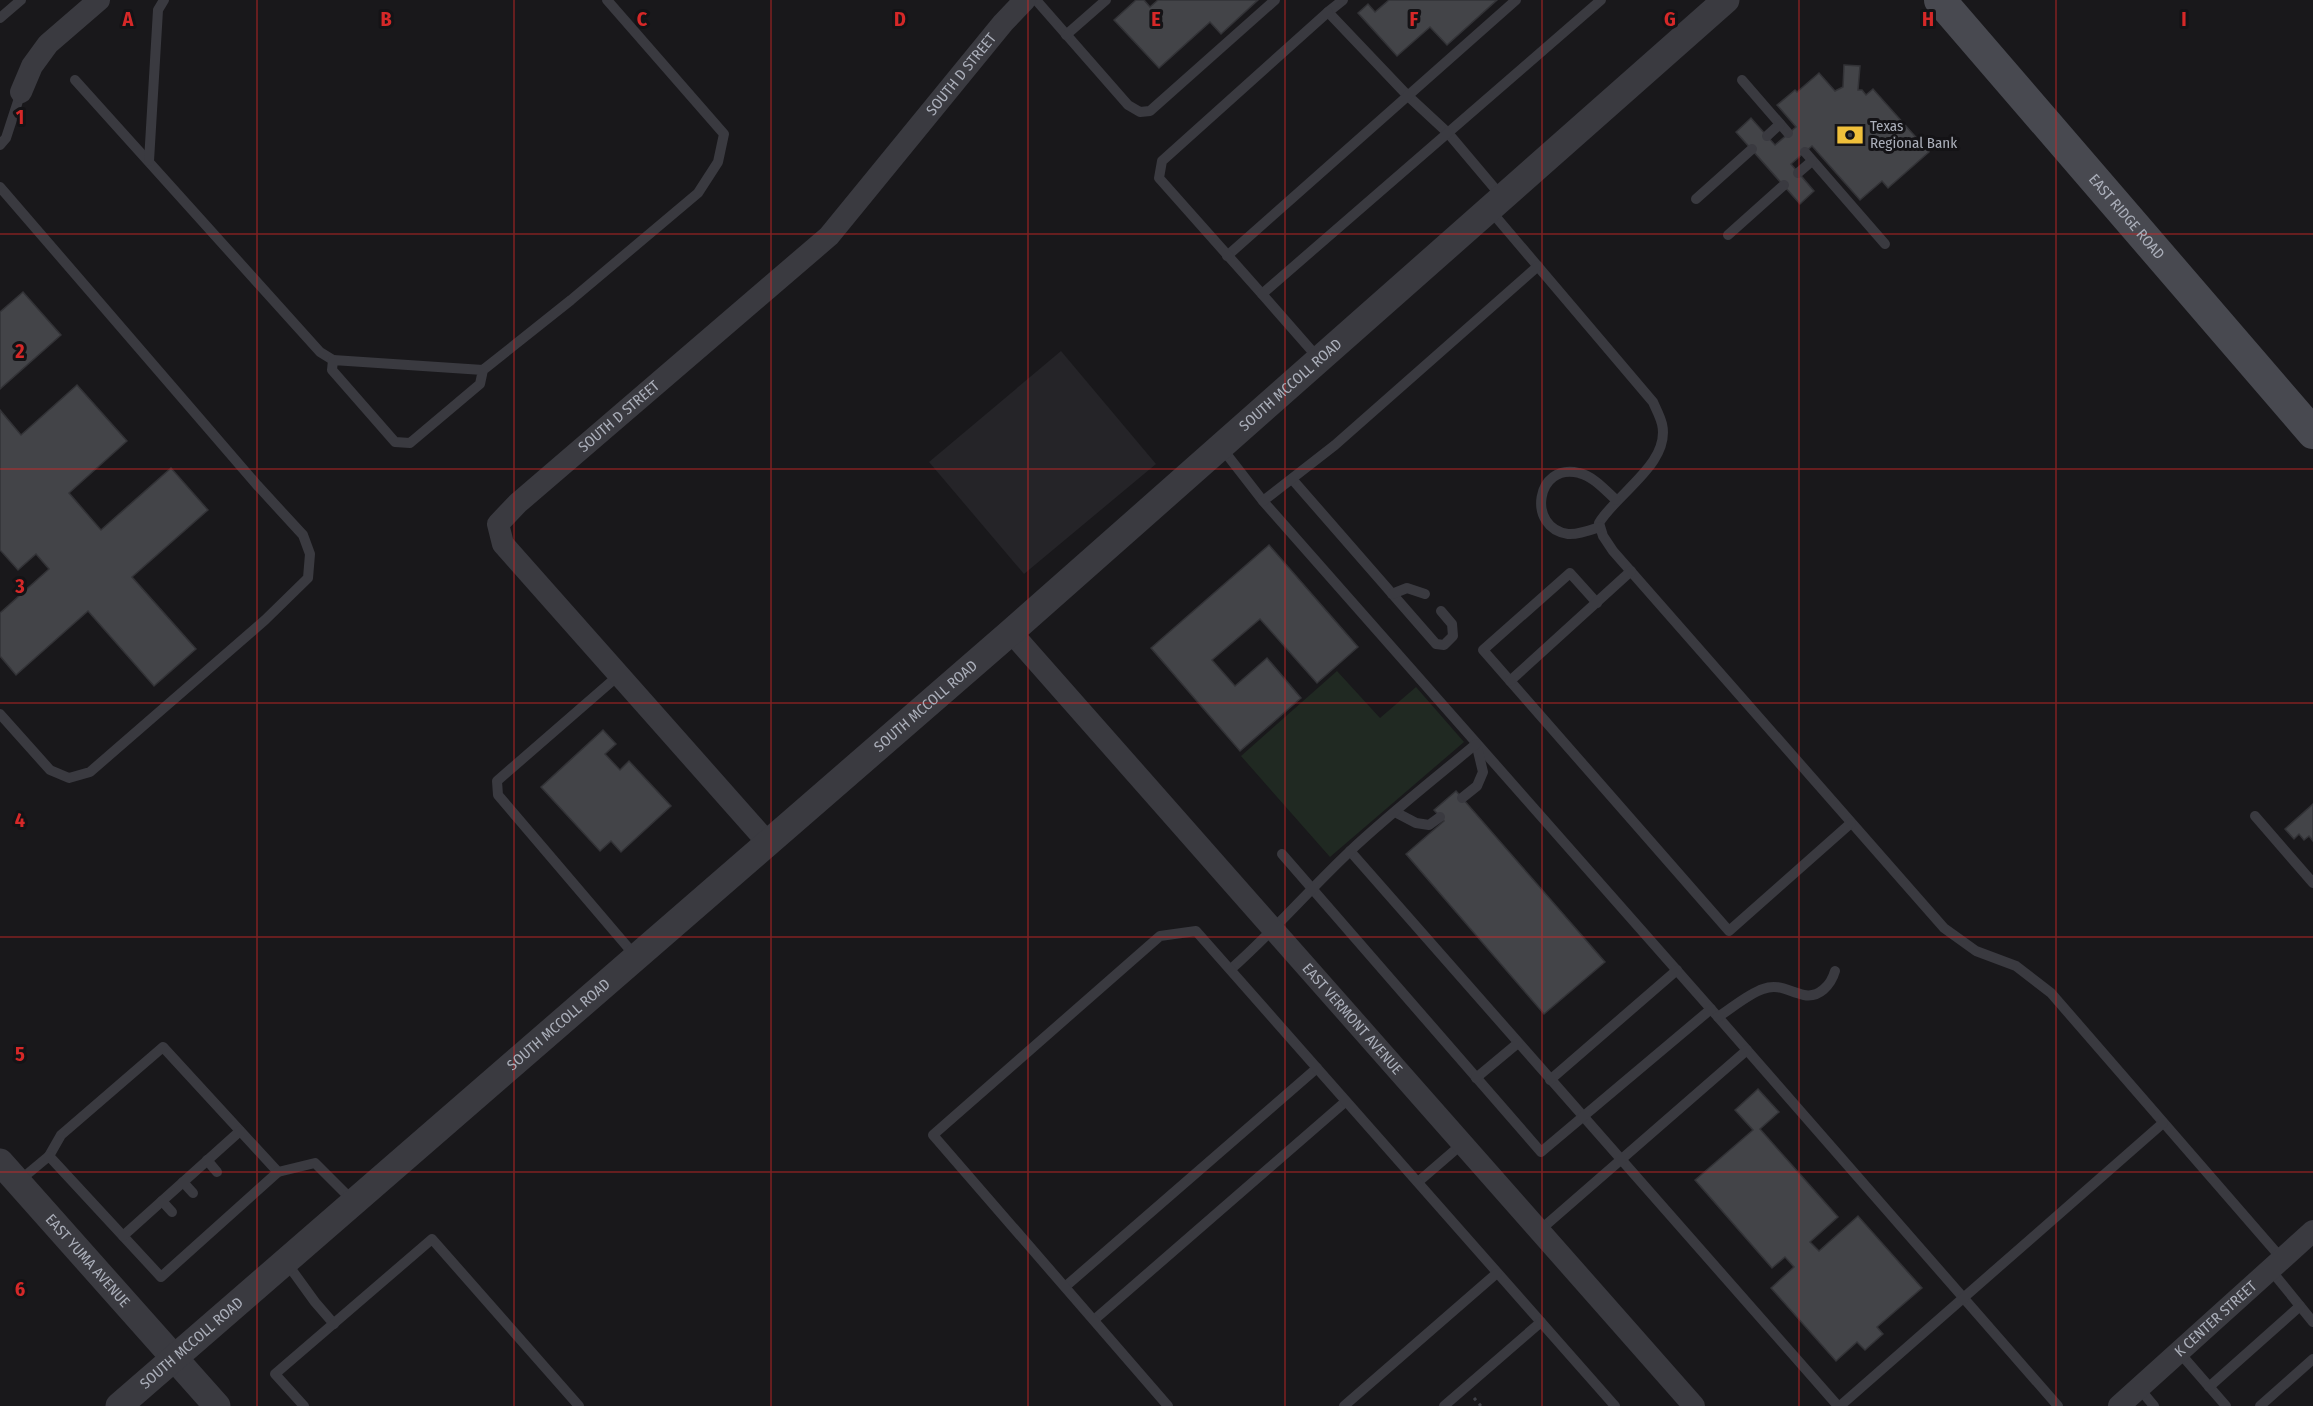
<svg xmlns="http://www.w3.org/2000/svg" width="2313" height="1406" viewBox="0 0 2313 1406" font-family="'Fira Sans Condensed',sans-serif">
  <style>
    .built { fill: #252428 }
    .green { fill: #202922 }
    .building { fill: #434448; stroke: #333337; stroke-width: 1.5 }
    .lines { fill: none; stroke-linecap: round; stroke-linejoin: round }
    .path { stroke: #404147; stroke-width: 3; stroke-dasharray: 3 4.5; stroke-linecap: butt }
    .service { stroke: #3a3a40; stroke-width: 10 }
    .minor { stroke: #3a3a40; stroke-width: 22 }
    .tertiary { stroke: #3a3a40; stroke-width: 27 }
    .secondary { stroke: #484950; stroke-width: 32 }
    .grid { fill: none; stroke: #d62828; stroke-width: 1.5; stroke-opacity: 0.55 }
    .labels { text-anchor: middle; stroke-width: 6; stroke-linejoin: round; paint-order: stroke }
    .street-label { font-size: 15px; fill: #abafba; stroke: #141316 }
    .poi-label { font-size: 15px; fill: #abafba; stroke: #141316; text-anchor: start }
    .grid-label { font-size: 20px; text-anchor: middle; font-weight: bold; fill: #d62828; stroke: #141316; stroke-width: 6; stroke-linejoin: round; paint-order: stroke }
  </style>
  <rect width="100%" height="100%" fill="#19181b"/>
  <polygon class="built" points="1061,351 1156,464 1024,574 929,462"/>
  <polygon class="green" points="1337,671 1380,718 1416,687 1464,742 1330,857 1241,756"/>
  <g class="building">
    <polygon points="1136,0 1144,0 1150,7 1158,0 1258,0 1221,34 1210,22 1159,68 1114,20"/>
    <polygon points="1389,0 1497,0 1447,45 1430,27 1397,56 1358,13 1368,4 1375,12"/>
    <polygon points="1844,65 1860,66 1858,90 1862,90 1866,95 1873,89 1929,152 1888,188 1882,181 1860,200 1812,146 1791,164 1814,191 1800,204 1736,132 1751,118 1775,145 1796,127 1777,105 1795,90 1797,92 1819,73 1835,91 1843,87"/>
    <polygon points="23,292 61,335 0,389 0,312"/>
    <polygon points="77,385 127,441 69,493 101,530 171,468 208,510 132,577 196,649 154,686 88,611 16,675 0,656 0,613 49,569 36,554 18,570 0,550 0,410 21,435"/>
    <polygon points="1269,545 1358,647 1317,683 1260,619 1212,660 1235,686 1267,658 1301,698 1240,751 1151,648"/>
    <polygon points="603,730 616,744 605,754 620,770 629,761 671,806 621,852 611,841 600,851 541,787"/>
    <polygon points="1456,791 1605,962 1544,1014 1406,854 1444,821 1434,810"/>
    <polygon points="2313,804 2313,841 2309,836 2304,840 2299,834 2294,839 2285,829"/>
    <polygon points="1758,1089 1779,1112 1760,1129 1838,1217 1810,1242 1819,1251 1858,1216 1922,1288 1877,1327 1883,1334 1865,1350 1857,1342 1836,1361 1771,1288 1794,1267 1785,1257 1772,1268 1695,1180 1753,1130 1735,1110"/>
  </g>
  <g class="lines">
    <polyline class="path" points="1474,1398 1481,1406"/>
    <g class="service">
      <polyline points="1036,0 1128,105 1140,112 1150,111 1275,0"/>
      <polyline points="1343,0 1328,12 1407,95 1448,133 1502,197"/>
      <polyline points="0,18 21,0"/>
      <polyline points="1066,35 1106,0"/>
      <polyline points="75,80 320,352 333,360"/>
      <polyline points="1742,80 1788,133"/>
      <polyline points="1767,136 1780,124"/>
      <polyline points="0,145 6,138 21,92"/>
      <polyline points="1805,152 1885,244"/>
      <polyline points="149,161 158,10 164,0"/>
      <polyline points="1798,173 1812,161"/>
      <polyline points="0,187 257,485 303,535 310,554 308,578 265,620 90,772 69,778 50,770 0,714"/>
      <polyline points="1696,199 1752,149"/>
      <path d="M 1490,210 L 1653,402 C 1656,409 1660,416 1662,424 C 1671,463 1617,493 1599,523 L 1603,536 L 1613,551 L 1944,928 L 1976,951 L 2016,966 L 2051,993 L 2282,1259"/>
      <polyline points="1728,235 1784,185"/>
      <polyline points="1227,256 1516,0"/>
      <polyline points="1262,294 1159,178 1162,161 1328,12"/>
      <polyline points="1319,359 1262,294 1601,0"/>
      <polyline points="483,370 333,360 332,370 395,442 410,443 480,384 483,370 571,300 698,193 718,162 724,134 607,0"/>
      <polyline points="1221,447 1263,501 1718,1017 2058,1406"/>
      <polyline points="1292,479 1436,644 1444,645 1453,636 1452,624 1441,611"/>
      <polyline points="1263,501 1335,445 1538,266"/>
      <path d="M 1600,527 C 1591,530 1578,535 1568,534 C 1526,528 1536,462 1579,473 C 1593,476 1606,491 1616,500"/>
      <polyline points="1392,594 1407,588 1425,594"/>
      <polyline points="1597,603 1570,573 1483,650 1729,931 1851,823"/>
      <polyline points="619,675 497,781 498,795 637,958"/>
      <polyline points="1510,681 1631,571"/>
      <polyline points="1462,798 1477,786 1483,772 1477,747"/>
      <polyline points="1395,812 1416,823 1429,825 1440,817"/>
      <polyline points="2255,816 2313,883"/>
      <polyline points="1350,851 1838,1406"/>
      <polyline points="1282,854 1541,1152 1711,1009"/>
      <path d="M 1231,969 C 1272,933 1308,891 1348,853 C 1388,815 1433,780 1476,744"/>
      <path d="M 1718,1017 C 1732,1008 1748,994 1763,989 C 1779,983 1789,992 1804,995 C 1819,998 1831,985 1835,971"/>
      <polyline points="1476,1078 1518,1043"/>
      <polyline points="1550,1080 1677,970"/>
      <polyline points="49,1156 61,1135 163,1047 278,1172"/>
      <polyline points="207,1160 217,1172"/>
      <polyline points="19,1181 49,1156 161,1277 278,1172 315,1163 354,1202"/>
      <polyline points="183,1182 193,1193"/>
      <polyline points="1418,1182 1462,1144"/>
      <polyline points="162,1201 172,1212"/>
      <polyline points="1539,1231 1747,1050"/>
      <polyline points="123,1236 240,1131"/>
      <polyline points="286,1262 315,1302 334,1324"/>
      <polyline points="2270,1269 2313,1322"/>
      <polyline points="1066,1286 1317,1068"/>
      <polyline points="1094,1320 1345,1102"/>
      <polyline points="2179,1352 2226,1406"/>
      <polyline points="2209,1387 2300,1306"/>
      <polyline points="2139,1388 2154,1406"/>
      <polyline points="304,1406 275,1374 432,1239 579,1406"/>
      <polyline points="1168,1406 933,1135 1160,936 1196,931 1615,1406"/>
      <polyline points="1344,1406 1497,1273"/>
      <polyline points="1444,1406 1541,1322"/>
      <polyline points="1840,1406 2163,1123"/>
      <polyline points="2260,1406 2313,1359"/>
    </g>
    <g class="minor">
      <polyline points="21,92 32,66 48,44 99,0"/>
      <path id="s1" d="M 1011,632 L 1694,1406"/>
      <path id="s2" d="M 768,843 L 503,544 L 498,524 L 518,503 L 829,236 L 1003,23 L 1025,0"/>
      <path id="s3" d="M 2119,1406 L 2313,1231"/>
    </g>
    <g class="tertiary">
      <path id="s4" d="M 0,1162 L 217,1406"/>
      <path id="s5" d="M 119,1406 L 1011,632 L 1726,0"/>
    </g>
    <path class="secondary" id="s6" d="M 1940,0 L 2313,433"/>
  </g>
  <path class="grid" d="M 257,0 L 257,1406M 514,0 L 514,1406M 771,0 L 771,1406M 1028,0 L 1028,1406M 1285,0 L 1285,1406M 1542,0 L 1542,1406M 1799,0 L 1799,1406M 2056,0 L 2056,1406M 0,234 L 2313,234M 0,469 L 2313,469M 0,703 L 2313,703M 0,937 L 2313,937M 0,1172 L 2313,1172"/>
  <defs>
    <symbol id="bank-bare" viewBox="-9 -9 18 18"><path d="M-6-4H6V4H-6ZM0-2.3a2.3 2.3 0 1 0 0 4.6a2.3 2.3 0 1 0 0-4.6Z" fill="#f0c03b" stroke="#141316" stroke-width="2.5" paint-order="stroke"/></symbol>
  </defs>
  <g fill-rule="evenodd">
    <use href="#bank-bare" x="1831" y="116" width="38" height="38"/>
  </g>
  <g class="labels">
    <g class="street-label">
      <text dy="5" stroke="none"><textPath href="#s2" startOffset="1068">SOUTH D STREET</textPath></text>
      <text dy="5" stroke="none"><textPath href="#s6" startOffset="286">EAST RIDGE ROAD</textPath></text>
      <text dy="5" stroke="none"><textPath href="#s5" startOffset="1554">SOUTH MCCOLL ROAD</textPath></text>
      <text dy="5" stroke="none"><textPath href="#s2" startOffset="582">SOUTH D STREET</textPath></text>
      <text dy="5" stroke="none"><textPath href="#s5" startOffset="1068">SOUTH MCCOLL ROAD</textPath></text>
      <text dy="5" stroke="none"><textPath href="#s1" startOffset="516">EAST VERMONT AVENUE</textPath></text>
      <text dy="5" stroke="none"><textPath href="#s5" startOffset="582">SOUTH MCCOLL ROAD</textPath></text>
      <text dy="5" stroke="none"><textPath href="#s4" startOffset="132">EAST YUMA AVENUE</textPath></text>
      <text dy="5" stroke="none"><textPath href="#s3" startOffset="130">K CENTER STREET</textPath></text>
      <text dy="5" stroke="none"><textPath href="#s5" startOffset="96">SOUTH MCCOLL ROAD</textPath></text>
    </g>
    <g class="poi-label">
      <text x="1870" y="131">Texas<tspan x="1870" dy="17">Regional Bank</tspan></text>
    </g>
  </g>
  <g class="grid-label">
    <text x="128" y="26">A</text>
    <text x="386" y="26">B</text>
    <text x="642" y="26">C</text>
    <text x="900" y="26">D</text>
    <text x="1156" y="26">E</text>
    <text x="1414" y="26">F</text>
    <text x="1670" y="26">G</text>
    <text x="1928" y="26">H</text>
    <text x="2184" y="26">I</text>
    <text x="20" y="124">1</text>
    <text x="20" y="358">2</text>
    <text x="20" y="593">3</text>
    <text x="20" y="827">4</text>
    <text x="20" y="1061">5</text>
    <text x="20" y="1296">6</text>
  </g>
</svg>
